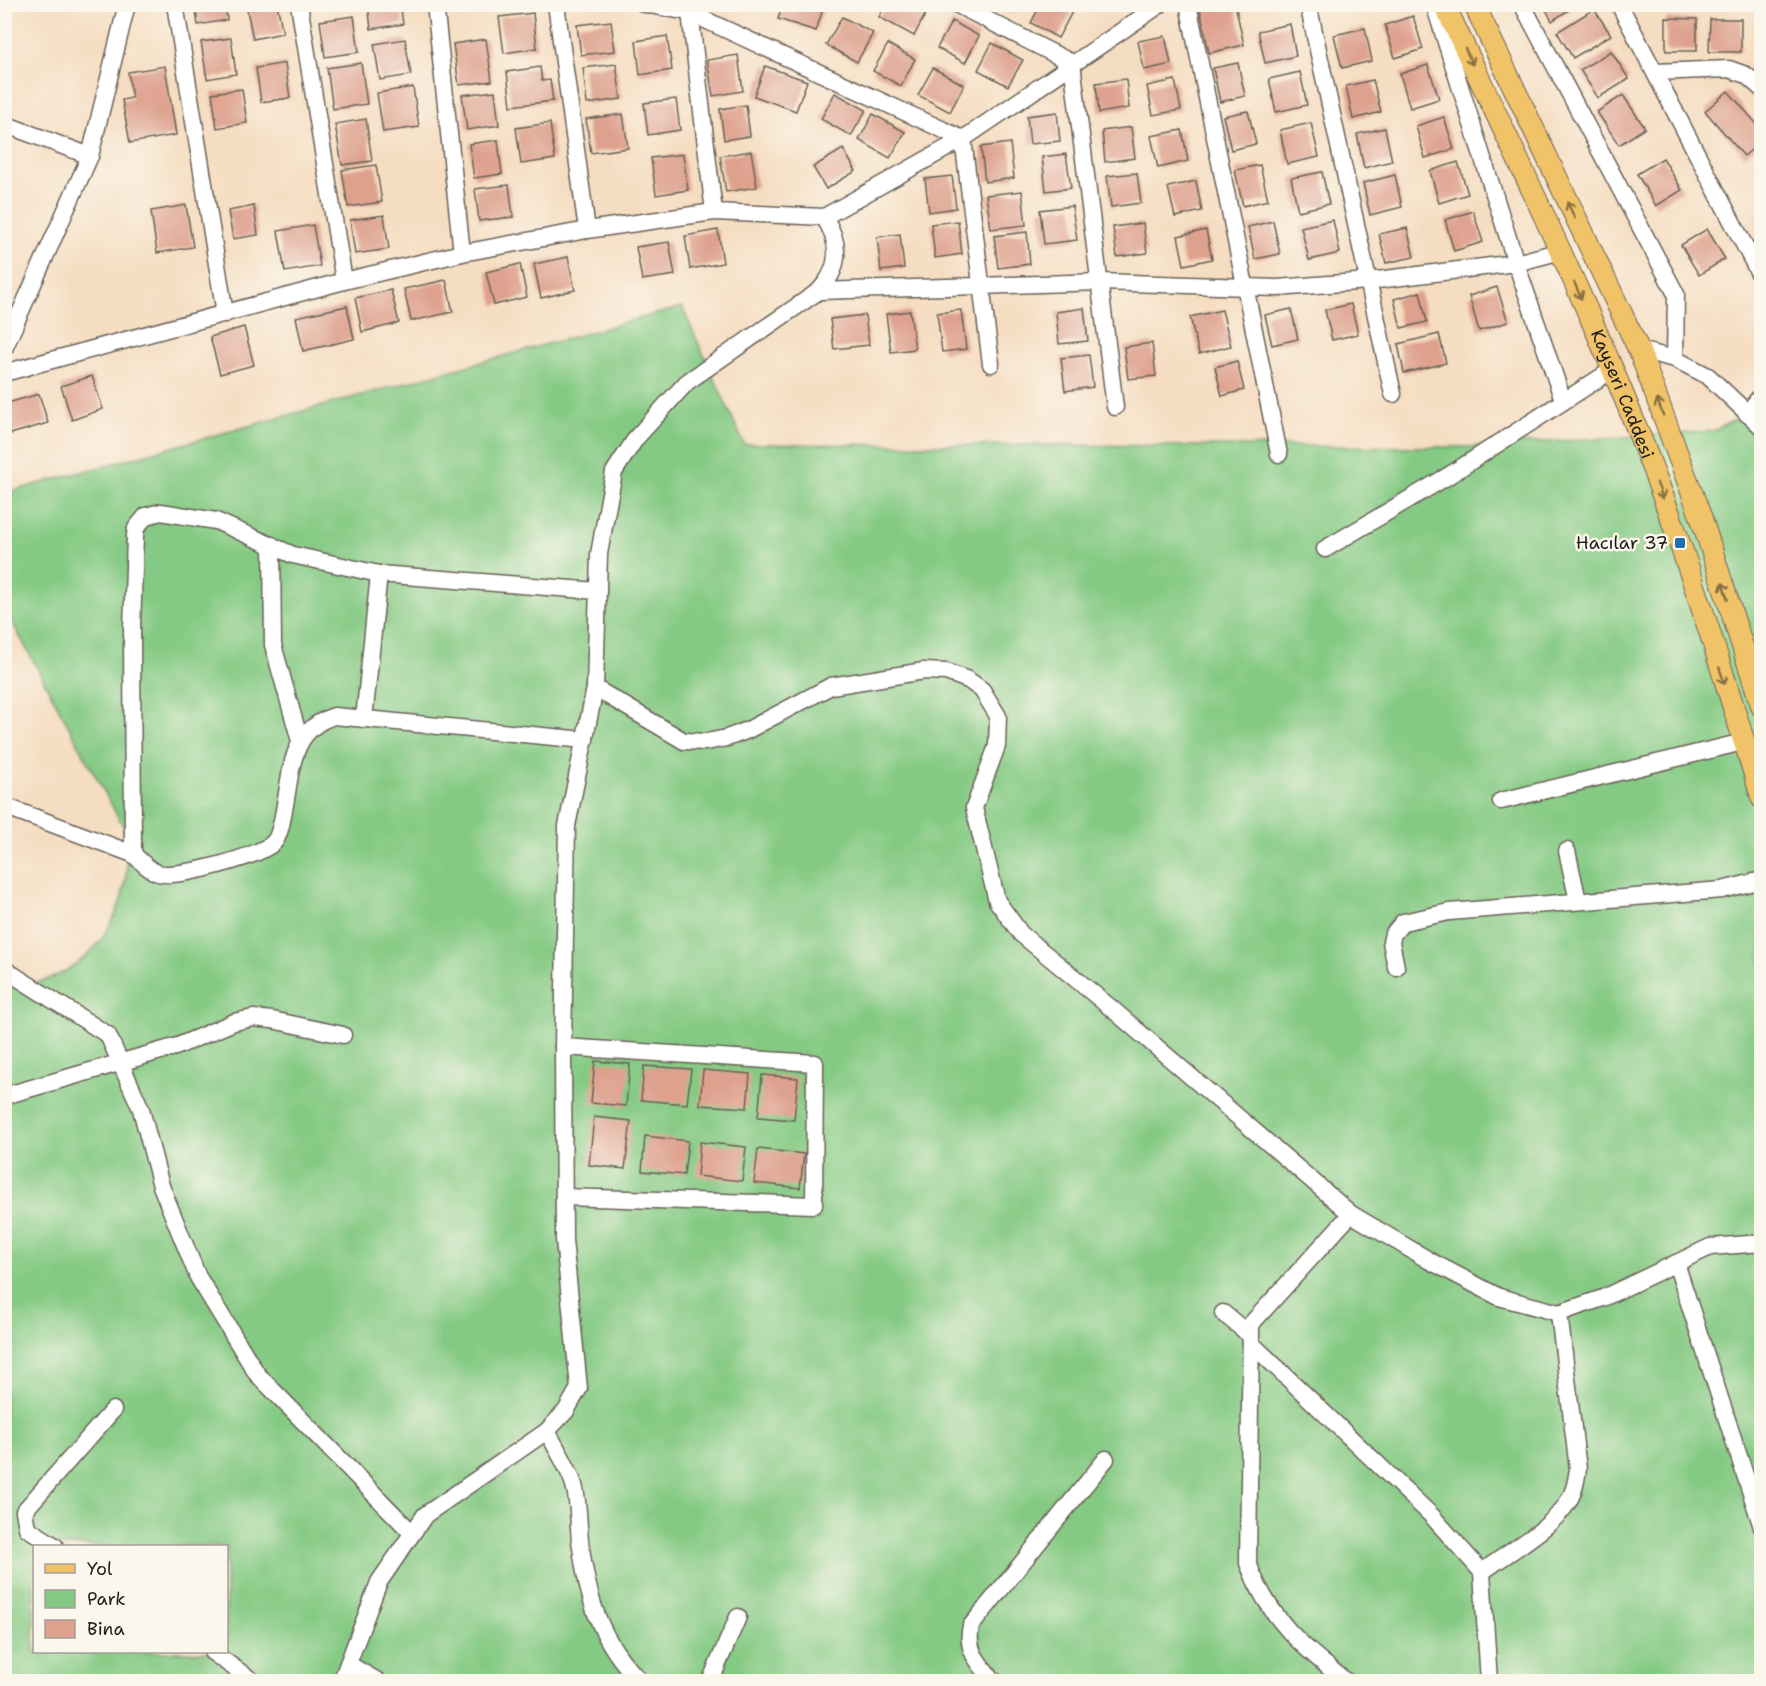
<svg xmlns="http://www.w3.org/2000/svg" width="1766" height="1686" viewBox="0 0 1766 1686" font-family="'Shantell Sans',sans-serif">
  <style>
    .green { fill: #85ca84; stroke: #507350; stroke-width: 1.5; fill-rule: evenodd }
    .building { fill: #dea18e }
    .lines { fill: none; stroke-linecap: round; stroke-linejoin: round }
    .minor-casing { stroke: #686056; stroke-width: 19 }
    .major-casing { stroke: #686056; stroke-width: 23 }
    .minor { stroke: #fff; stroke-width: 16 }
    .major { stroke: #f1c369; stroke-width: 21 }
    .oneway { stroke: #867042 }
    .poi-dot { fill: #1f6fb2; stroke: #fbf7ec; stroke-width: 2 }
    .labels { text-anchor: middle; stroke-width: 5; stroke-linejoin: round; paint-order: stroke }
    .street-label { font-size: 18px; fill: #1c1c1c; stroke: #fbf7ec }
    .poi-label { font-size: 18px; fill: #1c1c1c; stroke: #fbf7ec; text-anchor: end }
  </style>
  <rect width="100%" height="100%" fill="#fbf7ec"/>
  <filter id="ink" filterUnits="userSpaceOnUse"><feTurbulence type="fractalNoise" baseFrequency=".0167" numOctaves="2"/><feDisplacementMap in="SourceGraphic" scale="12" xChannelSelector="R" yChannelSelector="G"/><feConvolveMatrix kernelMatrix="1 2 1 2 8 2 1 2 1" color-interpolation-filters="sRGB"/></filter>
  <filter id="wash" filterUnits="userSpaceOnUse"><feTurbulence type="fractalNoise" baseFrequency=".008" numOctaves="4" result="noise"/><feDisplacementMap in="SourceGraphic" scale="24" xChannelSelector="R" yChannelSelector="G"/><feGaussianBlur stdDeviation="1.35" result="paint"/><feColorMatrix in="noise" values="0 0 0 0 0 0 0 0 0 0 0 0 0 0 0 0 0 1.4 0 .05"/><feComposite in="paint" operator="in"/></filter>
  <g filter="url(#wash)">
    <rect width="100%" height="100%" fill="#f5ddc1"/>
    <path class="green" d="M 682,307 L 744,444 L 1467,447 L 1713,431 L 1761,406 L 1761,1681 L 5,1682 L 5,987 C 91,986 140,908 124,828 L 5,609 L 5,493 ZM 34,1546 L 226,1546 L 226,1652 L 34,1652 Z"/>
    <g id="blocks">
      <g class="building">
        <polygon points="195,4 225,4 227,20 198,25"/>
        <polygon points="277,4 283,33 253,39 246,5"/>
        <polygon points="368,4 400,4 403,24 371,29"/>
        <polygon points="783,4 824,6 816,31 778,19"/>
        <polygon points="886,4 921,4 928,9 914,36 879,17"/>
        <polygon points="996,4 1017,4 1012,13"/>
        <polygon points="1041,4 1058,4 1072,12 1058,38 1031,23"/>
        <polygon points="1199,4 1235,4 1244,45 1209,53"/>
        <polygon points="1543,4 1578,4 1552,21"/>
        <polygon points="1594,9 1611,35 1573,58 1557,32"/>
        <polygon points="533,13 537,48 504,53 499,17"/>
        <polygon points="354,16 359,52 325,57 320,21"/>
        <polygon points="1413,16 1423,49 1395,58 1385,25"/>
        <polygon points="842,17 873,33 857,62 826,45"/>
        <polygon points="1666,18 1697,19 1697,51 1666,51"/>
        <polygon points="1710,19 1741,19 1741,52 1709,52"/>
        <polygon points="611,21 615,51 581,55 577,25"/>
        <polygon points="952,21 979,36 965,63 937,48"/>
        <polygon points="1290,24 1296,56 1265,63 1258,31"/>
        <polygon points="1365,28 1372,61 1342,68 1334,35"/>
        <polygon points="667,36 672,70 640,75 636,41"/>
        <polygon points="1165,36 1171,64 1144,70 1138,41"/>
        <polygon points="231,38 236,74 207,79 201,42"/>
        <polygon points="405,39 411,75 380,80 374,44"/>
        <polygon points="486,39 492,81 459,85 453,44"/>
        <polygon points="992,43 1023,60 1008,86 978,70"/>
        <polygon points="888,44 915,59 901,86 873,71"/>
        <polygon points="1611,51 1629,79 1598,98 1580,70"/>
        <polygon points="738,55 743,91 713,96 707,60"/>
        <polygon points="285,63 290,98 261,102 256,68"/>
        <polygon points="361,63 367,104 333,109 327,68"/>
        <polygon points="1238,63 1245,96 1220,102 1213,68"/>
        <polygon points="616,64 621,99 587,104 583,68"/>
        <polygon points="1428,65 1439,99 1410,108 1400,74"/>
        <polygon points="165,66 176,135 130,143 122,100 132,98 128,72"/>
        <polygon points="765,66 807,81 796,111 754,96"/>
        <polygon points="540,67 542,81 550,80 553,101 511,106 507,72"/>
        <polygon points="933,68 964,85 950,112 918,95"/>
        <polygon points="1300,72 1307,105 1276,112 1269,79"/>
        <polygon points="1126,79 1129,108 1099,113 1096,83"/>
        <polygon points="1175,80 1181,110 1153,115 1147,86"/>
        <polygon points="1373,80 1381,112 1353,119 1346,86"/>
        <polygon points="413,87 419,127 383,132 377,93"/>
        <polygon points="242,89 247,123 217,128 212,93"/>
        <polygon points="495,91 499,125 467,130 462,95"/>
        <polygon points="1728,91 1762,130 1762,141 1744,156 1705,111"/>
        <polygon points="835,93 866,110 851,136 821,119"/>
        <polygon points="1623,95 1645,128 1619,145 1597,112"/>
        <polygon points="676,99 680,130 648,135 644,103"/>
        <polygon points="746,105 750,136 724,140 720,109"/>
        <polygon points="1248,111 1256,144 1231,150 1223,116"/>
        <polygon points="1057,112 1060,141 1030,144 1027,116"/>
        <polygon points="623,114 628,148 591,153 586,119"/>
        <polygon points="873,114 905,132 890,158 859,140"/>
        <polygon points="1444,117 1454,149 1425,158 1416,126"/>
        <polygon points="366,119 372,161 342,165 335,124"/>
        <polygon points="550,123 555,159 521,164 516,128"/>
        <polygon points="1311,123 1319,157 1287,164 1280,130"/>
        <polygon points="1131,127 1135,158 1105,162 1102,131"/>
        <polygon points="1385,128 1392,161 1364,168 1357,134"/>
        <polygon points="1182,130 1188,161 1158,168 1151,136"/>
        <polygon points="498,140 502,174 474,178 469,144"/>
        <polygon points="1010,143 1014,178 985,182 981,147"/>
        <polygon points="843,149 856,171 826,189 813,167"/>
        <polygon points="751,151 757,187 726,192 720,156"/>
        <polygon points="1762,153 1762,169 1754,160"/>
        <polygon points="683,154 688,190 656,195 651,158"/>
        <polygon points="1066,154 1071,188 1046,191 1042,157"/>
        <polygon points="1663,158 1682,190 1656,206 1637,174"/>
        <polygon points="1458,162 1468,194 1439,203 1430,171"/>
        <polygon points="376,165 382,202 348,207 342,170"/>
        <polygon points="1260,165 1268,200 1243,206 1235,170"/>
        <polygon points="1322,172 1329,204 1298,211 1291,178"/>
        <polygon points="1137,173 1141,203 1111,207 1107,176"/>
        <polygon points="1395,175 1402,207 1370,215 1363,183"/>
        <polygon points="952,176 956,208 929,212 925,179"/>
        <polygon points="1196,181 1202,211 1175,217 1168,187"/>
        <polygon points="509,185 513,217 479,221 475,189"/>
        <polygon points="1022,191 1026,225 991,229 986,195"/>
        <polygon points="186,205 193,247 157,253 151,211"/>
        <polygon points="254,206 258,235 233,239 228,211"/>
        <polygon points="1072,206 1077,240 1044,244 1040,210"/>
        <polygon points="1473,211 1483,242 1454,251 1445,220"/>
        <polygon points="384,215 389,249 355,254 350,220"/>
        <polygon points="1333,220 1340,253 1309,260 1301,227"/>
        <polygon points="958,221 962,254 935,258 931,224"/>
        <polygon points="1273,221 1280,254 1255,259 1248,227"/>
        <polygon points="1143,223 1147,253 1117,257 1113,227"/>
        <polygon points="313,225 320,266 285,272 278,231"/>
        <polygon points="1407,228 1414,257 1386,263 1379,234"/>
        <polygon points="1707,229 1725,259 1699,275 1681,245"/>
        <polygon points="718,230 723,263 690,269 685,236"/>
        <polygon points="1206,230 1212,259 1184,265 1178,236"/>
        <polygon points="1027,232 1030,264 998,268 994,236"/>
        <polygon points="900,234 904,268 881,271 877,237"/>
        <polygon points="669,242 675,275 642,280 636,247"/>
        <polygon points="568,257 575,290 541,298 534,264"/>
        <polygon points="520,264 527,297 494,305 486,272"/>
        <polygon points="446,280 453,312 411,321 404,289"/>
        <polygon points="1497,287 1508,322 1479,331 1469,296"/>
        <polygon points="391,290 399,323 362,332 355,298"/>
        <polygon points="1420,292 1427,322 1401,328 1394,299"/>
        <polygon points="1351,304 1358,334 1332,340 1325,310"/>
        <polygon points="347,306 354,339 303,351 296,317"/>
        <polygon points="1084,308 1088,341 1059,344 1056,312"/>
        <polygon points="1291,309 1298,339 1272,345 1265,315"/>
        <polygon points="961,310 966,349 942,352 937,313"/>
        <polygon points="1222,310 1231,346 1199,354 1190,317"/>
        <polygon points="910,311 915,349 891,352 886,314"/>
        <polygon points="865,315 869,345 834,349 830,319"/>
        <polygon points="244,327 254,365 220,374 210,337"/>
        <polygon points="1439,334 1446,363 1404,373 1398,344"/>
        <polygon points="1152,343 1156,376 1128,379 1124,347"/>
        <polygon points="1089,355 1093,387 1065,391 1061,358"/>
        <polygon points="1237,361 1244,390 1222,396 1215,367"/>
        <polygon points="92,376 103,409 72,420 61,386"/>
        <polygon points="39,394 48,423 4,436 4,404"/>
        <polygon points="595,1061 630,1064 626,1106 591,1103"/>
        <polygon points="644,1066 691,1069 687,1104 641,1100"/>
        <polygon points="703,1070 750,1074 747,1108 700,1105"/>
        <polygon points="762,1075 798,1078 794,1120 758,1117"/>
        <polygon points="594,1117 631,1121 625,1169 589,1165"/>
        <polygon points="645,1136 688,1141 684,1175 642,1171"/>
        <polygon points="700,1142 746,1147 742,1181 697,1176"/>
        <polygon points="758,1149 804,1154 800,1188 754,1183"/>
      </g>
    </g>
  </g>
  <g filter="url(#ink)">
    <use href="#blocks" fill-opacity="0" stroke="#686056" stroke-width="1.5"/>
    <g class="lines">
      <defs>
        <g id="minor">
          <polyline points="175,4 225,314"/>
          <polyline points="299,4 344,281"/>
          <polyline points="435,4 462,253"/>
          <polyline points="556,4 587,230"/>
          <polyline points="644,4 688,12 963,139"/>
          <polyline points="689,4 714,212"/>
          <polyline points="956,4 1072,63 1115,407"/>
          <polyline points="1188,4 1279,454"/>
          <polyline points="1308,4 1393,394"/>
          <polyline points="1434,4 1516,263 1563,400"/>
          <polyline points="1522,4 1676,294 1675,359"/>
          <polyline points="1619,4 1762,279"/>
          <polyline points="1655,72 1729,69 1746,75 1762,89"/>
          <polyline points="4,124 90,156"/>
          <polyline points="963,139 991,364"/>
          <polyline points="819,291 1101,282 1277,288 1369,281 1516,263 1561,251"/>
          <polyline points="4,349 90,156 127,4"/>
          <polyline points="1639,350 1675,359 1708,376 1762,427"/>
          <polyline points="4,373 344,281 462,253 587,230 714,212 824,217 963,139 1161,4"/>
          <polyline points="1755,418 1747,414 1762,394"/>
          <polyline points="272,545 273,645 300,741"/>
          <polyline points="1325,549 1448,476 1612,370"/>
          <polyline points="595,688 684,741 706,742 727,738 748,730 831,686 924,671 946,672 968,680 982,690 998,716 997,746 974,808 997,901 1021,934 1111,1008 1351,1214 1430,1261 1499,1297 1559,1313 1603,1298 1710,1247 1762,1243"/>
          <polyline points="364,719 379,574"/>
          <polyline points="1501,801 1743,742"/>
          <path d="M 4,806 L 133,854 C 141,861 148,870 158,873 C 177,879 263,856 275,841 C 281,832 282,820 284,810 C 292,770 290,730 334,716 L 585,740"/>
          <polyline points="1567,851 1578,901"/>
          <polyline points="133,854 132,629 135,536 136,528 146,516 161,512 216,521 293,555 379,574 598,591"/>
          <polyline points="1396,967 1391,942 1393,934 1403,922 1449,912 1722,890 1762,880"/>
          <polyline points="4,969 108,1035 141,1109 161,1186 198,1277 257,1374 412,1533"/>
          <polyline points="563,1047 815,1063 814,1205 564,1197"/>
          <polyline points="4,1096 178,1046 234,1022 253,1018 272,1020 343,1035"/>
          <polyline points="1676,1263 1762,1527"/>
          <polyline points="1223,1313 1251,1336"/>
          <polyline points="1251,1343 1431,1515 1482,1572 1489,1682"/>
          <path d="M 547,1431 C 556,1448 568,1466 574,1485 C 579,1502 578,1523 580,1540 C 587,1597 599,1641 641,1682"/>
          <polyline points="55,1546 27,1528 24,1511 113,1410"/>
          <path d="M 1482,1572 C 1507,1553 1549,1530 1566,1505 C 1574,1494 1576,1482 1578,1469 L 1559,1313"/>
          <polyline points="212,1652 254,1682"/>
          <polyline points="348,1664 379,1682"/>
          <path d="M 341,1682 L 379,1582 L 425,1515 L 547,1431 L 566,1411 L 579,1388 L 564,1240 L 563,1047 L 567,826 L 595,688 L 599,554 L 614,472 L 636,438 L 687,382 L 819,291 C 841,268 841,243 824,217"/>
          <polyline points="710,1682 738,1617"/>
          <path d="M 995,1682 C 979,1664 965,1650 971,1626 L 1106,1459"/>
          <path d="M 1347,1682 C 1302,1647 1268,1618 1248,1563 L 1251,1324 L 1351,1214"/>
        </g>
        <g id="major">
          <path id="s1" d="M 1444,4 C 1528,182 1616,358 1680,544 C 1710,628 1735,714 1762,798"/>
          <polyline points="1474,4 1639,350 1702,520 1762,707"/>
        </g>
      </defs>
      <use href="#minor" class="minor-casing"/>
      <use href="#major" class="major-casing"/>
      <use href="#minor" class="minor"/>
      <use href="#major" class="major"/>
    </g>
    <defs><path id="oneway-shaft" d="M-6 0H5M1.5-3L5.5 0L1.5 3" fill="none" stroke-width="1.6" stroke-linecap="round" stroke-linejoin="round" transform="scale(1.5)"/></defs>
    <g class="oneway">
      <use href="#oneway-shaft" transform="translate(1469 57) rotate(65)"/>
      <use href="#oneway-shaft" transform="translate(1571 210) rotate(-115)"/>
      <use href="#oneway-shaft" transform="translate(1578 291) rotate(67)"/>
      <use href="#oneway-shaft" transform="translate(1660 407) rotate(-111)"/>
      <use href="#oneway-shaft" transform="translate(1660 491) rotate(69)"/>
      <use href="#oneway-shaft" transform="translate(1725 591) rotate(-108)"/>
      <use href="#oneway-shaft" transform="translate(1722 676) rotate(72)"/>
    </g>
  </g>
  <rect class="poi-dot" x="1674" y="537" width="12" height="12" rx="3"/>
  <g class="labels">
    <g class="street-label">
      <text dy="6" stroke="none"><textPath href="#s1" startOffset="429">Kayseri Caddesi</textPath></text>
    </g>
    <g class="poi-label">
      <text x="1668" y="549">Hacılar 37</text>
    </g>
  </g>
  <rect width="1766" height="1686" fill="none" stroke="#fbf7ec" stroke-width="24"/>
  <rect x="33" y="1545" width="195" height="108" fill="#fbf7ec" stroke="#a29f99" stroke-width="1.5"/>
  <rect x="45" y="1564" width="30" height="9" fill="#f1c369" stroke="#a29f99" stroke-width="1.5"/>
  <text x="87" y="1575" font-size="18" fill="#1c1c1c">Yol</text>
  <rect x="45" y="1590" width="30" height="18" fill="#85ca84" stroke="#a29f99" stroke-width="1.5"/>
  <text x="87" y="1605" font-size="18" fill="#1c1c1c">Park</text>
  <rect x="45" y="1620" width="30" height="18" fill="#dea18e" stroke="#a29f99" stroke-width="1.5"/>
  <text x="87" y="1635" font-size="18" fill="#1c1c1c">Bina</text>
</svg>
